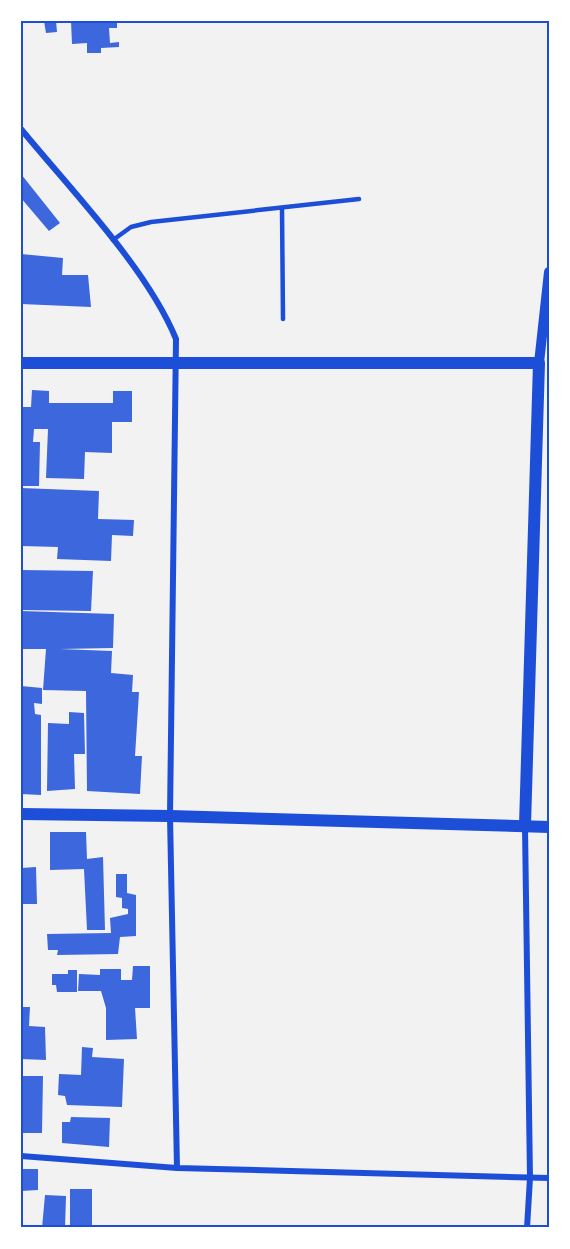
<svg xmlns="http://www.w3.org/2000/svg" width="570" height="1249" viewBox="0 0 570 1249" font-family="'Asap Condensed',sans-serif">
  <style>
    .building { fill: #3d67dc }
    .lines { fill: none; stroke-linecap: round; stroke-linejoin: round }
    .service { stroke: #1d4ed8; stroke-width: 4.5 }
    .minor { stroke: #1d4ed8; stroke-width: 6 }
    .tertiary { stroke: #1d4ed8; stroke-width: 10 }
    .secondary { stroke: #1d4ed8; stroke-width: 12 }
    .neatline { fill: none; stroke: #1d4ed8; stroke-width: 2 }
  </style>
  <rect width="100%" height="100%" fill="#f2f2f2"/>
  <g class="building">
    <polygon points="44,21 56,21 57,32 46,33"/>
    <polygon points="71,21 117,21 117,28 109,28 110,43 119,42 119,47 101,48 101,53 87,53 87,43 72,44"/>
    <polygon points="21,174 60,223 49,231 21,198"/>
    <polygon points="21,254 63,258 62,275 88,275 91,307 21,304"/>
    <polygon points="32,390 49,391 49,403 113,403 113,391 132,391 132,422 112,422 112,453 85,452 84,479 46,478 48,429 34,429 33,442 40,442 39,486 21,486 21,407 31,407"/>
    <polygon points="21,488 99,491 98,519 134,520 133,536 112,535 111,561 57,559 58,547 21,546"/>
    <polygon points="21,570 93,571 91,611 21,610"/>
    <polygon points="21,611 114,614 113,648 60,649 112,651 111,673 133,675 132,692 139,692 135,756 142,756 140,794 87,791 86,691 43,690 46,649 21,649"/>
    <polygon points="21,686 42,688 42,704 34,703 35,714 41,715 41,795 21,794"/>
    <polygon points="69,712 84,713 85,754 74,754 75,789 47,791 48,723 69,724"/>
    <polygon points="50,832 86,832 87,859 103,857 105,930 87,930 84,869 50,870"/>
    <polygon points="36,867 37,904 21,904 21,868"/>
    <polygon points="116,874 127,874 127,893 136,895 136,936 120,937 118,954 57,955 58,950 48,950 47,934 111,933 110,918 128,914 128,909 122,908 122,898 116,897"/>
    <polygon points="133,966 150,966 150,1008 135,1008 137,1039 106,1040 106,1008 101,991 78,991 79,974 100,975 100,969 121,969 121,980 132,980"/>
    <polygon points="68,970 77,970 77,992 57,992 56,985 52,985 52,974 68,974"/>
    <polygon points="21,1007 30,1007 29,1026 45,1027 46,1060 21,1059"/>
    <polygon points="82,1047 93,1048 92,1057 124,1059 122,1107 67,1105 65,1096 58,1095 59,1074 81,1075"/>
    <polygon points="21,1076 43,1076 42,1133 21,1133"/>
    <polygon points="71,1117 110,1118 109,1147 62,1143 62,1122 70,1122"/>
    <polygon points="21,1169 38,1169 38,1190 21,1191"/>
    <rect x="70" y="1189" width="22" height="39"/>
    <polygon points="45,1195 66,1196 65,1228 42,1228"/>
  </g>
  <g class="lines">
    <g class="service">
      <polyline points="282,208 283,319"/>
      <polyline points="113,240 131,227 151,222 359,199"/>
    </g>
    <g class="minor">
      <path d="M 21,129 C 70,189 147,268 176,339 L 170,816 L 177,1168"/>
      <polyline points="525,827 530,1178 527,1228"/>
      <polyline points="21,1156 177,1168 549,1178"/>
    </g>
    <polyline class="tertiary" points="539,363 549,272"/>
    <g class="secondary">
      <polyline points="21,363 539,363 525,825"/>
      <polyline points="21,814 170,816 549,827"/>
    </g>
  </g>
  <rect width="570" height="1249" fill="none" stroke="#ffffff" stroke-width="45"/>
  <rect x="22" y="22" width="526" height="1204" class="neatline"/>
</svg>
